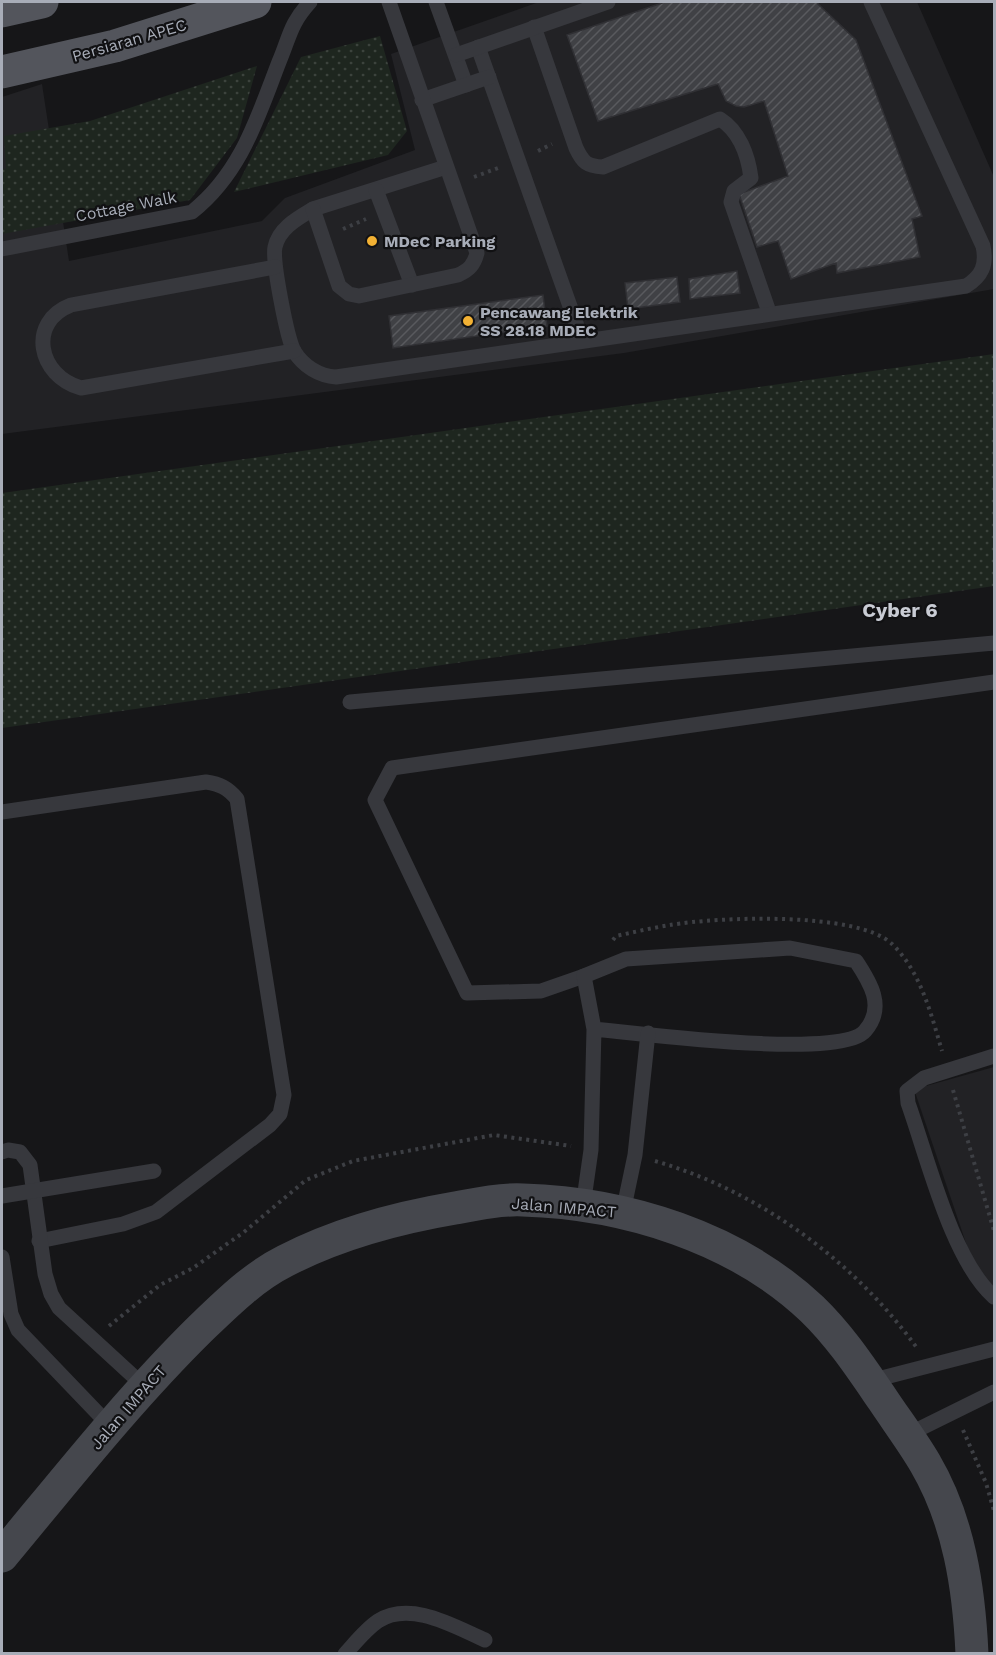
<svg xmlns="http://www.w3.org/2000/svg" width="996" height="1655" viewBox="0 0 996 1655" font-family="'Work Sans',sans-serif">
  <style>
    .built { fill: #222225 }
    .grass { fill: url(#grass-dots) }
    .building { fill: url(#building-hatch); stroke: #303034; stroke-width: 1.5 }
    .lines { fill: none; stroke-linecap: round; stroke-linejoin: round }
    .path { stroke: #3d3f44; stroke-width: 4; stroke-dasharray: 3 4.5; stroke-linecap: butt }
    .lane { stroke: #37383d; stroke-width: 15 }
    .secondary { stroke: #45474d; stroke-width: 33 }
    .primary { stroke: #53555c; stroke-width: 33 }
    .poi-dot { fill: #f2b134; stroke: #111113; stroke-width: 2 }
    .labels { text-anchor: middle; stroke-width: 4.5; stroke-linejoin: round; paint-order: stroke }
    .street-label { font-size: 16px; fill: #a8adb8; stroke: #111113 }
    .poi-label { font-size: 16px; font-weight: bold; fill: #a8adb8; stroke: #111113; text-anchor: start }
    .quarter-label { font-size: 20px; font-weight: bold; fill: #c9ccd4; stroke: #111113 }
  </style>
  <defs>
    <pattern id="grass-dots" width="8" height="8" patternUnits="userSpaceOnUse" patternTransform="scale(1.5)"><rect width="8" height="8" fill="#1e261f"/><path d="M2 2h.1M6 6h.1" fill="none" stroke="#3c433d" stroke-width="1.8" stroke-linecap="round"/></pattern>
    <pattern id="building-hatch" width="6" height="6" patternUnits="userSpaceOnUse" patternTransform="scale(1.5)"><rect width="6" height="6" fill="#404145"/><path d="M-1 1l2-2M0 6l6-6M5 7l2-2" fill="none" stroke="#595a5e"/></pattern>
  </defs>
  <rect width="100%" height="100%" fill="#161618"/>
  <g class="built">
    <polygon points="539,2 917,2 994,177 994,289 624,353 2,434 2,97 42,84 69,261 262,221 285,198 415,150 391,54"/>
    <polygon points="994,1067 994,1287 986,1280 968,1249 915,1092 926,1086"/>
  </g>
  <g class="grass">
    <polygon points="380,36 407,131 388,155 234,192 301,57"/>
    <polygon points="257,66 237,138 190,200 2,234 2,169 6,169 4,136 90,121"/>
    <polygon points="994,354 994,586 2,728 2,493"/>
  </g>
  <g class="building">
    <polygon points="665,2 819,2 818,4 856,40 922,216 912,219 920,257 837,273 836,263 791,279 778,241 757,247 739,194 788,176 764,101 744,107 736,106 726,101 718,84 598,121 567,35"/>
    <polygon points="737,271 740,293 690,299 689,279"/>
    <polygon points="677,277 680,302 628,309 625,283"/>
    <polygon points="543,295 547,326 393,348 389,316"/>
  </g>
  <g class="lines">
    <g class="path">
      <polyline points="538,151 552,144"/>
      <polyline points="474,177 498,168"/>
      <polyline points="343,229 366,219"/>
      <path d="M 613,940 L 616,936 C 634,932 652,928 670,925 C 717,917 858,911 892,944 C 921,972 931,1014 942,1051"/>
      <polyline points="953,1090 994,1231"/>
      <path d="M 655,1161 C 759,1191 854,1261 917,1348"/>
      <polyline points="109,1326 160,1285 193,1268 244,1232 306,1180 353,1161 494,1135 571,1146"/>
      <polyline points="963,1430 986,1483 994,1511"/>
    </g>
    <g class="lane">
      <polyline points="436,2 466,85"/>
      <path d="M 534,27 L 576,148 C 583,163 587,166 603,167 L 720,119 C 739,131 748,155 751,178 L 734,191 L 731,202 L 769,312"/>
      <polyline points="478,47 582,340"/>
      <polyline points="456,55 608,2"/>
      <polyline points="422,100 489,77"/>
      <path d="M 446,167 L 313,209 C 298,218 279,228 275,247 C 272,261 287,338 294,351 C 303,366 319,376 336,377 L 966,286 C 982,276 987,265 983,246 L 871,2"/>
      <polyline points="376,190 412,285"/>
      <path d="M 313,209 L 339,286 L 349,294 L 359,296 L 458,275 C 469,270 474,265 477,253 L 389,2"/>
      <path d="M 2,249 L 192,212 C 241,173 257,119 279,62 C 290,36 290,24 310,2"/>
      <path d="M 275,267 L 71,305 C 27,322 38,376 81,388 L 294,351"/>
      <polyline points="350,702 994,643"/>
      <path d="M 2,812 L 206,782 C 220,784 228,788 237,799 L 284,1095 L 280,1114 L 270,1125 L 156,1212 L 123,1224 L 39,1241"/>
      <polyline points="584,976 541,991 467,993 375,800 392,768 994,682"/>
      <path d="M 994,1056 L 924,1078 L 907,1091 L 908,1103 C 928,1159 952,1260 994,1297"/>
      <polyline points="2,1152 8,1150 20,1152 30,1165 45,1274 51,1294 59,1308 145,1387"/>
      <polyline points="2,1196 154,1171"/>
      <path d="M 583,1206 L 591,1150 L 594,1029 L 584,976 L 626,959 L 790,948 L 856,961 C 870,982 886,1007 865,1031 C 841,1060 638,1033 594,1029"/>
      <polyline points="623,1212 635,1155 648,1033"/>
      <polyline points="2,1257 11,1314 18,1330 110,1426"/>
      <polyline points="870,1381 994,1349"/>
      <polyline points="907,1435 994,1392"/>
      <path d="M 345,1654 C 355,1643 366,1629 378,1621 C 411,1600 455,1627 485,1640"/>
    </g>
    <path class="secondary" d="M 2,1556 C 66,1479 129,1399 200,1329 C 226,1304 253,1277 285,1261 C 339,1233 396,1218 455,1208 C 476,1204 500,1199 523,1200 C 625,1203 736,1237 812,1309 C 840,1336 861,1368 883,1400 C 897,1421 912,1441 925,1463 C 959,1521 969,1588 972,1654"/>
    <g class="primary">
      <polyline points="2,11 42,2"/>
      <polyline points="2,72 115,46 255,2"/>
    </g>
  </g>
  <g class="poi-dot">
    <circle cx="372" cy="241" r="6"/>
    <circle cx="468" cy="321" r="6"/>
  </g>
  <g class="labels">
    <g class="street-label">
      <text transform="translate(129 40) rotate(-16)" y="6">Persiaran APEC</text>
      <text transform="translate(126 206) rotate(-11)" y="6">Cottage Walk</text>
      <text transform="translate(564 1207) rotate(5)" y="6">Jalan IMPACT</text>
      <text transform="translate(128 1407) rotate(-49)" y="6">Jalan IMPACT</text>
    </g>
    <g class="poi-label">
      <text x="384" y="247">MDeC Parking</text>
      <text x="480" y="318">Pencawang Elektrik<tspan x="480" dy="18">SS 28.18 MDEC</tspan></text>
    </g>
    <g class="quarter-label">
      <text x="900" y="617">Cyber 6</text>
    </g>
  </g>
  <rect width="996" height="1655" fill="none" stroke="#a8adb8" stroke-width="6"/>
</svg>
